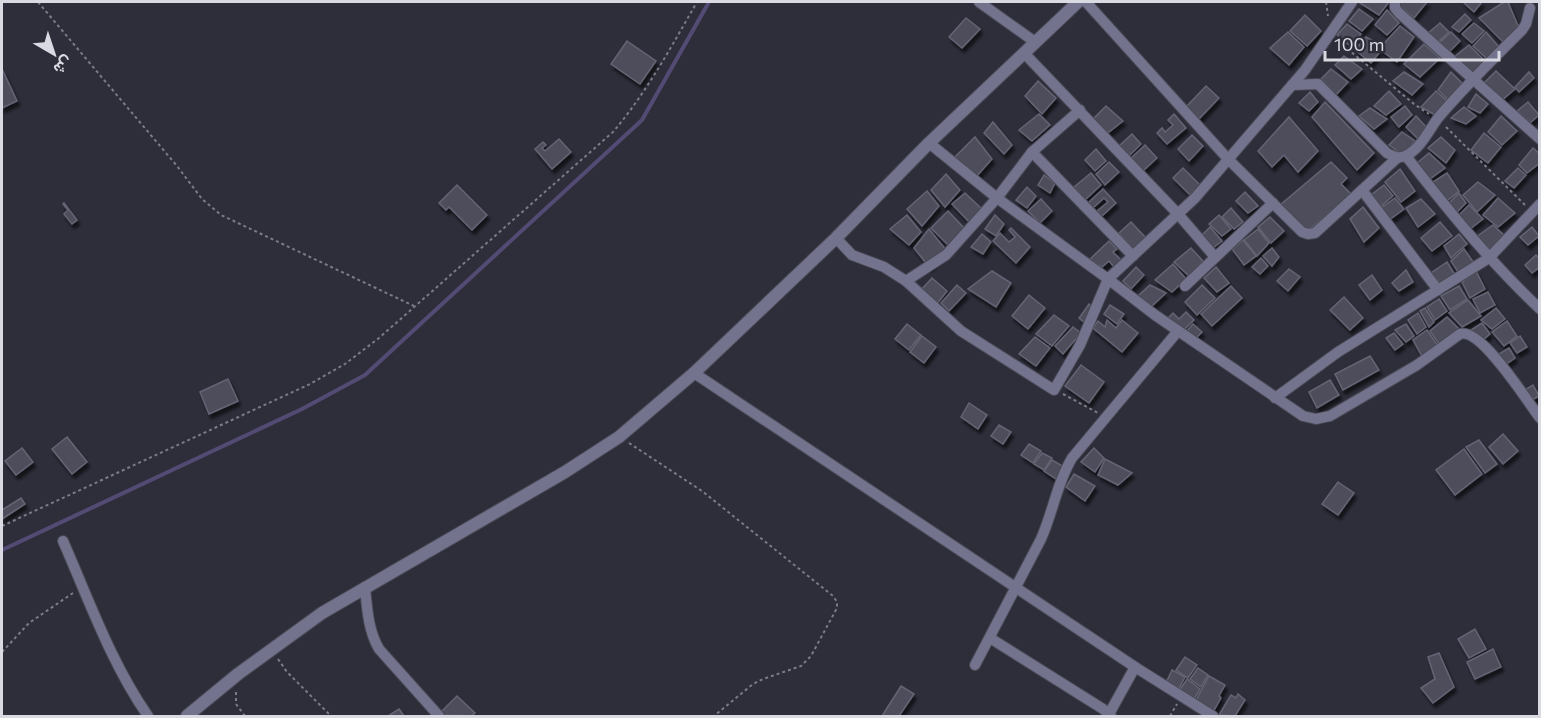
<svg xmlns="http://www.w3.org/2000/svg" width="1541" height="718" viewBox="0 0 1541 718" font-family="Commissioner,Vazirmatn,sans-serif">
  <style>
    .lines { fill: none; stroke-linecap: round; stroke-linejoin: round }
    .stream { stroke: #534b73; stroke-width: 4 }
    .building { fill: #4e4e5c; stroke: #646474; stroke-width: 1.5; filter: url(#shadow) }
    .minor-casing { stroke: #4a4a56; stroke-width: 12 }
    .tertiary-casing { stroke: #4a4a56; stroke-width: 14 }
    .path { stroke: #7c7c88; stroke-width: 2; stroke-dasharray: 3 3; stroke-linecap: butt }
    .minor { stroke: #73738e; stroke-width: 10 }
    .tertiary { stroke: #73738e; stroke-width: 12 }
  </style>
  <defs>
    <filter id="shadow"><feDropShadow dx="2.5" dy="4.5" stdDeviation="1.5" flood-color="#0009"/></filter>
  </defs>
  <rect width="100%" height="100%" fill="#2e2e3b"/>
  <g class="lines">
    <polyline class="stream" points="2,550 302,409 365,375 642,120 709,2"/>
  </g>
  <g class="building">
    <polygon points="1361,2 1389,2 1379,15 1360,3"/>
    <polygon points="1401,2 1427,2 1414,18 1398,5"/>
    <polygon points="1463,2 1482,2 1474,12"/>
    <polygon points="1504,2 1508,2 1519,28 1504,43 1479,18"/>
    <polygon points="1359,9 1373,19 1362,31 1349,21"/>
    <polygon points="1387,10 1399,23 1387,35 1375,25"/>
    <polygon points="1465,14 1471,20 1459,32 1452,27"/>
    <polygon points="1305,15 1321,31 1307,46 1290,31"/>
    <polygon points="966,18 980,29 962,48 949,37"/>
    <polygon points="1440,23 1449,32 1437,43 1427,34"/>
    <polygon points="1474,23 1484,31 1472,43 1462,34"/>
    <polygon points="1347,24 1361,34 1350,46 1337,35"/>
    <polygon points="1400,26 1414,37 1397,62 1379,49"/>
    <polygon points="1288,32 1304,47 1289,65 1270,48"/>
    <polygon points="1451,32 1460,41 1448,53 1438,44"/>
    <polygon points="1486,32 1499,47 1487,59 1473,46"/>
    <polygon points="1366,37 1379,44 1374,48 1379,53 1371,63 1355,50"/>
    <polygon points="627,41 656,61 640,84 611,64"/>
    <polygon points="1424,44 1440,58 1420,77 1404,64"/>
    <polygon points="1469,45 1486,62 1473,74 1453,58"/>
    <polygon points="1344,56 1362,69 1351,79 1335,65"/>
    <polygon points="1331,69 1348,82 1336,95 1321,79"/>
    <polygon points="3,71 17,101 2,108 2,72"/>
    <polygon points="1496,71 1515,89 1501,101 1483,84"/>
    <polygon points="1404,72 1423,84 1412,95 1393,81"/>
    <polygon points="1451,72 1464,85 1449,101 1438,90"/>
    <polygon points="1529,72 1534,78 1519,92 1515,87"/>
    <polygon points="1038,81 1056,98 1042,114 1025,96"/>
    <polygon points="1206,86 1219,98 1199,119 1186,107"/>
    <polygon points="1389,91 1401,104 1386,115 1374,106"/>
    <polygon points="1436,91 1448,102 1435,115 1421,107"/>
    <polygon points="1310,92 1318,102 1309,111 1299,103"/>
    <polygon points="1476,94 1488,104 1480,113 1468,107"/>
    <polygon points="1325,102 1374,153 1357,170 1312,117"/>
    <polygon points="1528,102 1539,115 1530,123 1517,111"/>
    <polygon points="1106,106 1123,121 1104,136 1092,120"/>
    <polygon points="1405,106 1412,115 1399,127 1391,117"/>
    <polygon points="1464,107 1476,116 1466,124 1451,118"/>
    <polygon points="1370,108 1387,119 1374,129 1359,116"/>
    <polygon points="1039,114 1050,125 1032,141 1019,130"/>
    <polygon points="1174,114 1186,128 1167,144 1157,133 1162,128 1165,132 1173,125 1168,120"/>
    <polygon points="1416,116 1428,129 1418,139 1406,127"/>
    <polygon points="1501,116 1517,131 1502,145 1488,132"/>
    <polygon points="1289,117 1318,151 1298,172 1284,155 1272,167 1258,151"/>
    <polygon points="993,122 1012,145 1004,154 984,133"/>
    <polygon points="1402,132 1415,141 1403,155 1389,145"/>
    <polygon points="1484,133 1501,147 1488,163 1471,150"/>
    <polygon points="1132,134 1141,144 1129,156 1119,146"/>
    <polygon points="1192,135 1203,146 1189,161 1178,149"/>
    <polygon points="975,137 992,159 976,177 955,157"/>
    <polygon points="1441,137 1455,150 1446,163 1428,148"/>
    <polygon points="559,139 571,152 552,169 535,149 543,142 546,145 542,148 545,151"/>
    <polygon points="1145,145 1157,158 1143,171 1131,158"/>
    <polygon points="1533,148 1540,154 1540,163 1527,173 1519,165"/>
    <polygon points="1096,149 1106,161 1095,171 1085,160"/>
    <polygon points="1429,153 1445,168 1430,179 1417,163"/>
    <polygon points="1109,162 1119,172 1105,185 1096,174"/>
    <polygon points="1331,162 1347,178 1341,184 1351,194 1308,231 1280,205"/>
    <polygon points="1183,168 1200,185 1190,195 1173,178"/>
    <polygon points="1518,168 1526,175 1514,188 1505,181"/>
    <polygon points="1400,169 1415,191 1401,202 1385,182"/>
    <polygon points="1091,173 1101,185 1085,200 1074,187"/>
    <polygon points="1447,173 1459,191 1446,202 1430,184"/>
    <polygon points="946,174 960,190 945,207 931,190"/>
    <polygon points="1044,175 1055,183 1050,193 1038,185"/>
    <polygon points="1478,182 1495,195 1477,212 1463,195"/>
    <polygon points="457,185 487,215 472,230 449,207 446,210 439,203"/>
    <polygon points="1384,185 1393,196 1380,207 1371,195"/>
    <polygon points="1027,187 1036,196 1027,208 1016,200"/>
    <polygon points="1103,189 1116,203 1102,216 1097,211 1108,202 1104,198 1093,208 1088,203"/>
    <polygon points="927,191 939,206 922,226 907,209"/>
    <polygon points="1245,192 1258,206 1248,213 1236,201"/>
    <polygon points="965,193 983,210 971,224 952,204"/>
    <polygon points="1459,193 1466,203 1455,214 1448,204"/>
    <polygon points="1395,198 1404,209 1389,220 1378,210"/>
    <polygon points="1498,198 1515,213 1498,227 1483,215"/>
    <polygon points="1041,199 1052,211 1040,223 1028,211"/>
    <polygon points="1421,199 1435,214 1418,227 1406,208"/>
    <polygon points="64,203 77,220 72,224 64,214 68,210 63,204"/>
    <polygon points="1469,205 1483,219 1470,229 1458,216"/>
    <polygon points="1363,207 1379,228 1364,242 1350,219"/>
    <polygon points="1231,208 1243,222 1234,229 1222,217"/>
    <polygon points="948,211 965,229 949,246 931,228"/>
    <polygon points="907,215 921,232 909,245 890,229"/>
    <polygon points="995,215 1004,224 996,236 985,229"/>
    <polygon points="1219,215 1231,229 1222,236 1209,224"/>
    <polygon points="1270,217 1284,231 1271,243 1258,227"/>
    <polygon points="1131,222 1146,238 1133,249 1119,233"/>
    <polygon points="1440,222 1452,236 1432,251 1421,238"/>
    <polygon points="1493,225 1504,235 1490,252 1476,237"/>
    <polygon points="1210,227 1222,241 1213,248 1201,236"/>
    <polygon points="1532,227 1539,236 1528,245 1520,237"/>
    <polygon points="1011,228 1030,247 1016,263 993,241 1000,233 1009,242 1015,237 1009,230"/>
    <polygon points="929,229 946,250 929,267 914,248"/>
    <polygon points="1258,229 1269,243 1257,256 1244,240"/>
    <polygon points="982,234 991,242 983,254 971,247"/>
    <polygon points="1459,234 1467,244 1451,258 1444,246"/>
    <polygon points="1243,240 1256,256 1244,265 1232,249"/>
    <polygon points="1109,241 1117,249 1113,252 1121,260 1114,267 1109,261 1102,267 1089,260"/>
    <polygon points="1191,248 1203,261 1190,277 1174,262"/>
    <polygon points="1272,248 1279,257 1272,266 1263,256"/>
    <polygon points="1464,249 1474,263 1458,272 1451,261"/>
    <polygon points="1536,255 1540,259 1540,267 1532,273 1525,265"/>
    <polygon points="1261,258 1268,266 1260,274 1252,267"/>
    <polygon points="1447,262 1455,275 1441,284 1431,273"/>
    <polygon points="1173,264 1186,279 1172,292 1155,280"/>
    <polygon points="1136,267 1144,275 1131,289 1123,281"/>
    <polygon points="1216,267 1229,283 1217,292 1204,278"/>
    <polygon points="1289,269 1300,277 1288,291 1277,281"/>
    <polygon points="1406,270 1413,282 1399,291 1392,283"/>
    <polygon points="992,271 1011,283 996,307 968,289"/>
    <polygon points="1476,271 1485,289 1470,298 1462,282"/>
    <polygon points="1372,275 1382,290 1370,300 1359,285"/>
    <polygon points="932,278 947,291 937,304 921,290"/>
    <polygon points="957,285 966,293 949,311 941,303"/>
    <polygon points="1150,285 1166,293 1152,306 1138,296"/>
    <polygon points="1202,285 1215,298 1197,315 1185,302"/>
    <polygon points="1231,286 1242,298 1212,326 1201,314"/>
    <polygon points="1459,286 1467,299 1450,310 1441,296"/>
    <polygon points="1488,292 1495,305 1480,313 1473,299"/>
    <polygon points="1029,295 1045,308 1028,329 1012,316"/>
    <polygon points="1344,297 1363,318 1350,330 1330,310"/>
    <polygon points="1439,299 1447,311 1435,320 1427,307"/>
    <polygon points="1468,300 1481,316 1462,327 1449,313"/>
    <polygon points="1089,304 1092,309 1085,323 1079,318"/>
    <polygon points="1110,305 1124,314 1117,324 1104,314"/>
    <polygon points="1425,308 1434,322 1429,327 1420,311"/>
    <polygon points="1496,308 1505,319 1492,329 1481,320"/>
    <polygon points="1186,312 1194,320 1182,332 1168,318 1173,313 1179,319"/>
    <polygon points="1418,313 1426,327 1417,334 1408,320"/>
    <polygon points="1054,315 1069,326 1052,346 1036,334"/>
    <polygon points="1447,317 1460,330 1439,344 1430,331"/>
    <polygon points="1107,320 1116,328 1122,320 1138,333 1122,352 1093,328 1098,321 1105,327"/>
    <polygon points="1507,321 1517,336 1504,346 1492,332"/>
    <polygon points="1482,323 1490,334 1483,340 1471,330"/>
    <polygon points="907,324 921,335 909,350 895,339"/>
    <polygon points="1193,324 1202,332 1194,340 1185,333"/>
    <polygon points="1406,324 1414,336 1406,342 1395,330"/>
    <polygon points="1073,327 1081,333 1063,354 1055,346"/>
    <polygon points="1427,330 1438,346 1423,358 1413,340"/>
    <polygon points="1394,333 1403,344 1395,350 1386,338"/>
    <polygon points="922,336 936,347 924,363 910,352"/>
    <polygon points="1520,336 1527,347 1517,353 1510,343"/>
    <polygon points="1035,337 1050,348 1036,366 1019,354"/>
    <polygon points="1509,348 1515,358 1505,365 1499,354"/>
    <polygon points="1370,356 1379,370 1343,390 1335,374"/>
    <polygon points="1081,365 1104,382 1089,403 1065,386"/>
    <polygon points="228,379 238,401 209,414 200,392"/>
    <polygon points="1330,380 1339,395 1317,408 1309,392"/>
    <polygon points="1533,385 1539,396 1529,402 1523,391"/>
    <polygon points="969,403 987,415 978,429 961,417"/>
    <polygon points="999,425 1011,432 1003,444 991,436"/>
    <polygon points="1503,434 1518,451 1503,464 1489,447"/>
    <polygon points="67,437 87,462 72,474 52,449"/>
    <polygon points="1479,440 1497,464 1485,473 1466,447"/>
    <polygon points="1029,444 1041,451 1033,463 1021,455"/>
    <polygon points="22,448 33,462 16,475 5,461"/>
    <polygon points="1094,448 1104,458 1095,472 1081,462"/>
    <polygon points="1464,449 1482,474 1455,495 1436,470"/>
    <polygon points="1042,453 1052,458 1044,470 1034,464"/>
    <polygon points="1105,459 1132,473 1118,485 1098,475"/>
    <polygon points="1052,460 1064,467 1056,479 1044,471"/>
    <polygon points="1074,474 1095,486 1085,501 1066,487"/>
    <polygon points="1338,482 1354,493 1338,515 1322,504"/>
    <polygon points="21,498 25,504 2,519 2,510"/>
    <polygon points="1475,629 1486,649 1469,658 1458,639"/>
    <polygon points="1493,649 1501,667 1475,679 1467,662"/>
    <polygon points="1439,653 1454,687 1433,703 1421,688 1435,679 1428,657"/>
    <polygon points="1185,657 1197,665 1188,678 1176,670"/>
    <polygon points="1198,668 1208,675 1201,687 1190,679"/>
    <polygon points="1172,670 1185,677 1177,692 1165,685"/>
    <polygon points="1209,676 1225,685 1219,696 1221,698 1213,712 1195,702"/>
    <polygon points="1187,679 1200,689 1194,699 1179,691"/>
    <polygon points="901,686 914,694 899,716 882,716"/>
    <polygon points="1238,694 1245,700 1235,716 1219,715 1231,695 1236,698"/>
    <polygon points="457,696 475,713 472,716 438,715"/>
    <polygon points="399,709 404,716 388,716"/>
  </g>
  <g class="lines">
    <defs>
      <g id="minor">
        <polyline points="979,2 1035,42"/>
        <polyline points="1086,2 1228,159 1302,232 1308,234 1315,233 1397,158"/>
        <polyline points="1395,2 1395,8 1399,13 1540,139"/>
        <polyline points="1024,53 1178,214 1215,257"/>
        <path d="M 1292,85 L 1318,84 L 1387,153 C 1393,156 1398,159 1405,156 C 1420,150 1429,130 1438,118 C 1464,87 1493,59 1522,30 L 1526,24 L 1530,8"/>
        <polyline points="929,143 997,198 1108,279 1195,198 1305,70 1352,2"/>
        <polyline points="1032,152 1133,256"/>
        <path d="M 1406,156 C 1448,210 1490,262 1540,309"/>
        <polyline points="1362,190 1438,290"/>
        <path d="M 836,238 L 852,255 L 884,267 L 906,281 L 961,331 L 1054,390 L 1080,345 L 1108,279 L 1155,315 L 1303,416 L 1316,419 L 1330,416 L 1417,365 L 1460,334 C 1481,327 1527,401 1540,418"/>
        <polyline points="906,281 946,255 997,198 1032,152 1080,110"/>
        <polyline points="1185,286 1273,203"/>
        <polyline points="694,373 1135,667 1213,716"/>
        <polyline points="1275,398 1338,352 1489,258 1540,204"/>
        <path d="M 63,541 C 89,600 111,663 148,716"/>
        <path d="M 365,587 C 367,608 368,630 379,649 L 439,716"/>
        <polyline points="990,638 1103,709 1111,716"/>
        <path d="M 975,665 L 1041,539 C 1053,512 1057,483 1072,458 L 1178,331"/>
        <polyline points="1109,714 1135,667"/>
      </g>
      <polyline id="tertiary" points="187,716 238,674 322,613 565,472 619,437 694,373 836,238 929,143 1078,2"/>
    </defs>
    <use href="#minor" class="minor-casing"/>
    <use href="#tertiary" class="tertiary-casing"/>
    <g class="path">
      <polyline points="38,2 177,166 202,199 221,215 414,306"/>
      <polyline points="1326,2 1328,16"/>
      <polyline points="1338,41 1414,104 1429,114"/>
      <polyline points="1446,127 1525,205"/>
      <polyline points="1063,394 1098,413"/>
      <polyline points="629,443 702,491 833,596 837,602 837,608 811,656 801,666 763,679 753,684 714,716"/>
      <path d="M 2,526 L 310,384 L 345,364 L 379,338 L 613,132 C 647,92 671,47 697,2"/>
      <polyline points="2,652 29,623 73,593"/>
      <polyline points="278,659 287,672 331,716"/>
      <polyline points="236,692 236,704 245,716"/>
      <polyline points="1170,716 1177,704"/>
    </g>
    <use href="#minor" class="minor"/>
    <use href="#tertiary" class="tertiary"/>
  </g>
  <rect width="1541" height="718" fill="none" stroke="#dadae3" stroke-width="6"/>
  <g transform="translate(54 54) rotate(141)" stroke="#2e2e3b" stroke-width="4.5" paint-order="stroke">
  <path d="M0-4.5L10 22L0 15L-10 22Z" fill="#dadae3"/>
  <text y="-9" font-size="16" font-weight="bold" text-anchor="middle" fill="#dadae3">ش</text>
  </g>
  <path d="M1325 51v9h174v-9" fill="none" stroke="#dadae3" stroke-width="3"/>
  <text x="1334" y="51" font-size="18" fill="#dadae3" stroke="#2e2e3b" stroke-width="4.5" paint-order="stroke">100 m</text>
</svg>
